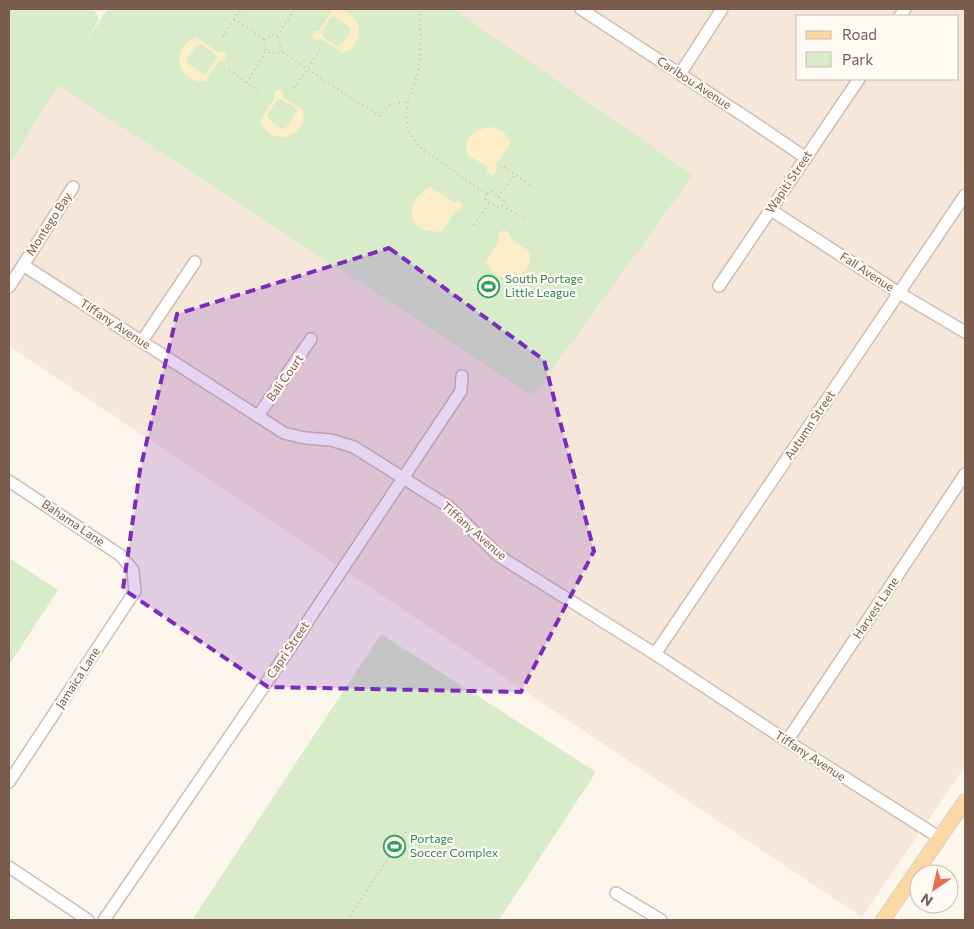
<svg xmlns="http://www.w3.org/2000/svg" width="974" height="929" viewBox="0 0 974 929" font-family="Commissioner,sans-serif">
  <style>
    .residential { fill: #f5e8da; fill-rule: evenodd }
    .green { fill: #d8ecc9 }
    .sand { fill: #fcefc7; fill-rule: evenodd }
    .lines { fill: none; stroke-linecap: round; stroke-linejoin: round }
    .minor-casing { stroke: #d1beb0; stroke-width: 14 }
    .major-casing { stroke: #dad1cd; stroke-width: 16 }
    .path { stroke: #d9b8a5; stroke-width: 2; stroke-dasharray: 1 4; stroke-linecap: butt }
    .minor { stroke: #fff; stroke-width: 11 }
    .major { stroke: #fbd9a5; stroke-width: 14 }
    .marked { fill: #7b2cbf; fill-opacity: 0.2; stroke: #7b2cbf; stroke-width: 4; stroke-dasharray: 10 6; stroke-linejoin: round }
    .labels { text-anchor: middle; stroke-width: 4.5; stroke-linejoin: round; paint-order: stroke }
    .street-label { font-size: 12px; fill: #7a5c4d; stroke: #fffaf3 }
    .leisure-label { font-size: 12px; fill: #27864d; stroke: #fffaf3; text-anchor: start }
  </style>
  <rect width="100%" height="100%" fill="#fdf6ec"/>
  <path class="residential" d="M 456,9 L 965,9 L 965,766 L 862,917 L 9,346 L 9,165 L 57,84 L 533,396 L 455,10 ZM 798,16 L 958,16 L 958,79 L 798,79 Z"/>
  <g class="green">
    <polygon points="9,9 94,9 99,19 86,41 108,9 456,9 455,10 693,175 533,396 58,85 9,165"/>
    <polygon points="9,558 58,590 9,665"/>
    <polygon points="381,634 596,772 499,920 192,920"/>
  </g>
  <g class="sand">
    <path d="M 336,9 C 363,12 367,43 343,53 L 321,39 L 315,40 L 312,37 L 313,33 L 315,31 L 319,31 L 332,10 ZM 331,17 L 335,17 L 351,28 L 351,31 L 342,44 L 337,47 L 322,36 L 321,32 Z"/>
    <path d="M 196,37 L 217,52 L 223,51 L 226,55 L 225,59 L 222,61 L 219,61 L 206,81 C 177,85 169,48 196,37 ZM 201,44 L 216,55 L 217,59 L 206,74 L 203,74 L 187,63 L 187,59 L 196,47 Z"/>
    <path d="M 277,90 L 281,91 L 283,94 L 283,97 L 303,110 C 309,138 271,148 260,121 L 274,99 L 274,93 ZM 281,99 L 297,109 L 296,113 L 285,129 C 278,129 270,121 267,115 L 277,100 Z"/>
    <path d="M 490,127 C 501,129 505,133 511,142 L 496,164 L 497,171 L 494,175 L 491,175 L 487,171 L 487,167 L 467,154 C 462,137 475,130 490,127 Z"/>
    <path d="M 430,187 L 453,202 L 460,202 L 463,205 L 462,208 L 458,212 L 455,212 L 442,231 C 434,232 426,232 419,227 C 403,215 416,193 430,187 Z"/>
    <path d="M 504,230 L 510,234 L 510,238 L 529,251 C 530,256 531,262 528,267 C 523,277 505,281 496,275 C 491,271 488,266 485,262 L 500,240 L 498,234 Z"/>
  </g>
  <g class="lines">
    <defs>
      <g id="minor">
        <polyline points="581,9 750,120 806,158"/>
        <polyline points="900,16 905,9"/>
        <polyline points="680,74 722,9"/>
        <polyline points="771,210 899,293 965,332"/>
        <polyline points="23,265 284,433 305,438 331,440 354,447 449,507 499,556 655,654 787,741 940,838"/>
        <polyline points="719,286 859,79"/>
        <polyline points="9,287 73,187"/>
        <polyline points="142,341 195,262"/>
        <polyline points="258,416 311,339"/>
        <polyline points="9,481 120,555 133,570 135,591 9,782"/>
        <polyline points="655,654 965,195"/>
        <polyline points="787,741 965,474"/>
        <polyline points="9,867 88,920"/>
        <polyline points="616,893 661,920"/>
        <polyline points="104,920 288,651 461,391 462,376"/>
      </g>
      <polyline id="major" points="883,920 965,801"/>
    </defs>
    <use href="#minor" class="minor-casing"/>
    <use href="#major" class="major-casing"/>
    <g class="path">
      <polyline points="421,9 420,19 421,43 418,72 408,101 406,117 409,133 420,147 486,194 485,199 497,207 502,206 504,201 491,191 486,194"/>
      <polyline points="234,19 265,40"/>
      <polyline points="277,36 295,9"/>
      <polyline points="223,37 241,9"/>
      <polyline points="282,52 277,37 272,34 265,40 264,44 266,51 271,53 282,52 351,98 380,116 387,106 408,101"/>
      <polyline points="229,70 259,91"/>
      <polyline points="247,83 266,51"/>
      <polyline points="294,88 320,50"/>
      <polyline points="504,167 530,185"/>
      <polyline points="498,197 515,174"/>
      <polyline points="502,206 526,219"/>
      <polyline points="474,225 490,202"/>
      <polyline points="347,920 408,829"/>
    </g>
    <use href="#minor" class="minor"/>
    <use href="#major" class="major"/>
  </g>
  <path class="marked" d="M 389,248 L 544,360 L 594,551 L 521,692 L 268,687 L 123,589 L 140,470 L 177,314 Z"/>
  <defs>
    <symbol id="stadium-ring" viewBox="-11 -11 22 22"><circle r="9.5" fill="#fffaf3" stroke="#2e9e5b" stroke-width="1.5"/><path d="M0-5a6.5 5 0 1 0 0 10a6.5 5 0 1 0 0-10ZM-3.5-1.8h7v3.6h-7Z" fill="#2e9e5b"/></symbol>
  </defs>
  <g fill-rule="evenodd">
    <use href="#stadium-ring" x="476" y="274" width="25" height="25"/>
    <use href="#stadium-ring" x="382" y="834" width="25" height="25"/>
  </g>
  <g class="labels">
    <g class="street-label">
      <text transform="translate(694 83) rotate(33)" y="4">Caribou Avenue</text>
      <text transform="translate(789 182) rotate(-56)" y="4">Wapiti Street</text>
      <text transform="translate(49 224) rotate(-57)" y="4">Montego Bay</text>
      <text transform="translate(867 272) rotate(33)" y="4">Fall Avenue</text>
      <text transform="translate(115 324) rotate(33)" y="4">Tiffany Avenue</text>
      <text transform="translate(285 378) rotate(-55)" y="4">Bali Court</text>
      <text transform="translate(810 425) rotate(-56)" y="4">Autumn Street</text>
      <text transform="translate(73 523) rotate(34)" y="4">Bahama Lane</text>
      <text transform="translate(474 531) rotate(41)" y="4">Tiffany Avenue</text>
      <text transform="translate(876 608) rotate(-56)" y="4">Harvest Lane</text>
      <text transform="translate(288 650) rotate(-56)" y="4">Capri Street</text>
      <text transform="translate(78 678) rotate(-57)" y="4">Jamaica Lane</text>
      <text transform="translate(810 756) rotate(33)" y="4">Tiffany Avenue</text>
    </g>
    <g class="leisure-label">
      <text x="505" y="283">South Portage<tspan x="505" dy="14">Little League</tspan></text>
      <text x="410" y="843">Portage<tspan x="410" dy="14">Soccer Complex</tspan></text>
    </g>
  </g>
  <rect width="974" height="929" fill="none" stroke="#7a5c4d" stroke-width="20"/>
  <rect x="796" y="15" width="162" height="65" fill="#fffaf3" stroke="#cabbb1"/>
  <rect x="806" y="31" width="25" height="8" fill="#fbd9a5" stroke="#cabbb1"/>
  <text x="842" y="40" font-size="15" fill="#7a5c4d">Road</text>
  <rect x="806" y="52" width="25" height="15" fill="#d8ecc9" stroke="#cabbb1"/>
  <text x="842" y="65" font-size="15" fill="#7a5c4d">Park</text>
  <g transform="translate(934 889) rotate(214)"><circle r="24" fill="#fffaf3" stroke="#cabbb1"/>
  <path d="M0-4L9 19L0 12L-9 19Z" fill="#e76f51"/>
  <text y="-8" font-size="14" font-weight="bold" text-anchor="middle" fill="#7a5c4d">N</text>
  </g>
</svg>
